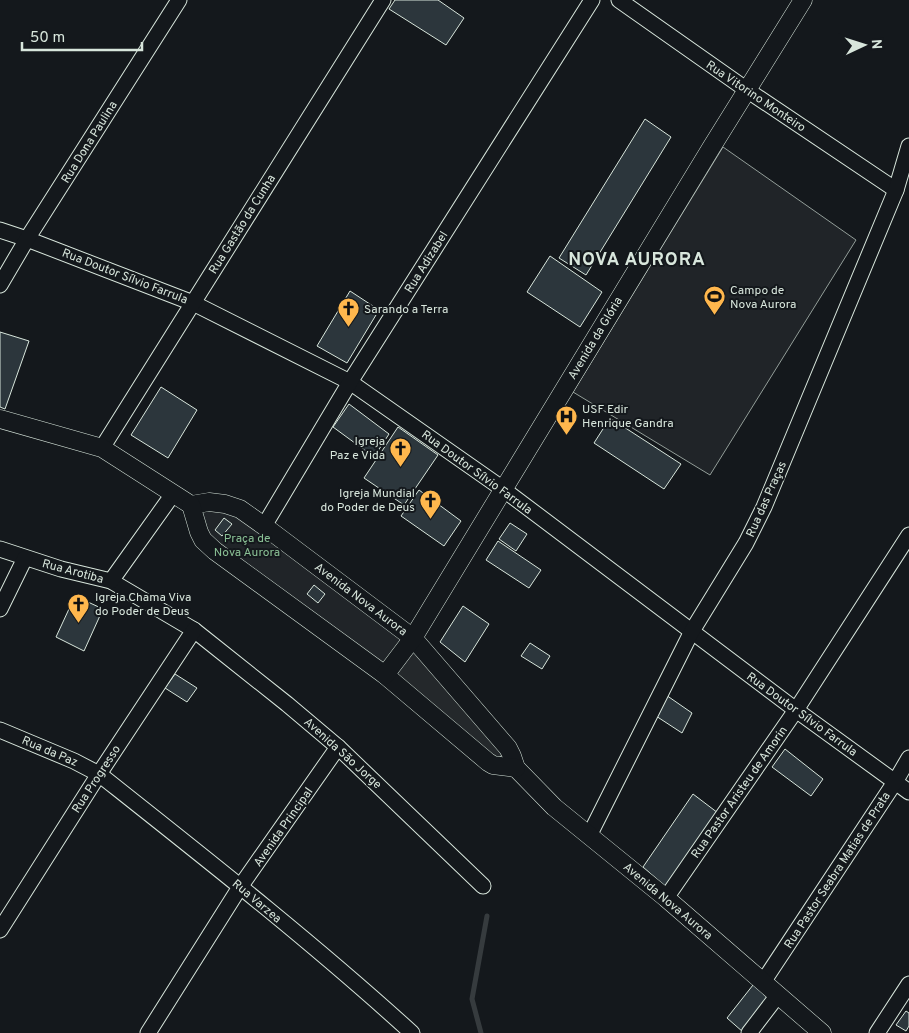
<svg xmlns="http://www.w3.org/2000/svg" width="909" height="1033" viewBox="0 0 909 1033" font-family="Overpass,sans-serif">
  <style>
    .green { fill: #202428; stroke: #939e99 }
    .parking { fill: #24282b; stroke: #939e99 }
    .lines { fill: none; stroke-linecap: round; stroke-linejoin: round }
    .stream { stroke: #363b3e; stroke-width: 5 }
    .building { fill: #2c363c; stroke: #d8e6dc }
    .minor-casing { stroke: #d8e6dc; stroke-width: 17 }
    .tertiary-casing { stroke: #d8e6dc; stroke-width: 19 }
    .minor { stroke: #14181c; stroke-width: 15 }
    .tertiary { stroke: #14181c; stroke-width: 18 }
    .labels { text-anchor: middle; stroke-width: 4; stroke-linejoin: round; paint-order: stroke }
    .street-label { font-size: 12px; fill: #d8e6dc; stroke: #14181c }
    .poi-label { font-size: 12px; fill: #d8e6dc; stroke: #14181c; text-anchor: start }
    .park-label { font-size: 12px; fill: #8ac095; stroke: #14181c }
    .district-label { font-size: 18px; font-weight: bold; letter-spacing: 1px; fill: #d8e6dc; stroke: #14181c }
  </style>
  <rect width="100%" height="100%" fill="#14181c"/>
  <g class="green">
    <polygon points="723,147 856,240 710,475 573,392"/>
    <polygon points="225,504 413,638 385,675 203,540 191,505"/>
  </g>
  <polygon class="parking" points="413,638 508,748 493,765 385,675"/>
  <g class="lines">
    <polyline class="stream" points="481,1033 472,999 487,916"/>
  </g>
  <g class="building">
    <polygon points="395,0 438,0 464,18 446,45 389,9"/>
    <polygon points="645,119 671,137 586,275 559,258"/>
    <polygon points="550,256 602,292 580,327 527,292"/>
    <polygon points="350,291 379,310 347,363 317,346"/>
    <polygon points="0,332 29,341 5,409 0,407"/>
    <polygon points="161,387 197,410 168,458 131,435"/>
    <polygon points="349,404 389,434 374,457 333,427"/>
    <polygon points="610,418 681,464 664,489 594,443"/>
    <polygon points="398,427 438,455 404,505 364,478"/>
    <polygon points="419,490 461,521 444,546 401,516"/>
    <polygon points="224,518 232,524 222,536 215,530"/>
    <polygon points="510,523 527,534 516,551 499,539"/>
    <polygon points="498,541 541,570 529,588 486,560"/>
    <polygon points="314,585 325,594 318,603 307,594"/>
    <polygon points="75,596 103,609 84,651 56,637"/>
    <polygon points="463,606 489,624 465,662 440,642"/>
    <polygon points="530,643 550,656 542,669 521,656"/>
    <polygon points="175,674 197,688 187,702 165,688"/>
    <polygon points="666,695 692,713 682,733 656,716"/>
    <polygon points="785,749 823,779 811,796 772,767"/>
    <polygon points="693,794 718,813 667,888 643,867"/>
    <polygon points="753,985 769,998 743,1032 727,1018"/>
    <polygon points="906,1011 909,1013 909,1026 906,1031 896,1025"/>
  </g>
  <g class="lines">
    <defs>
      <g id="minor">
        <polyline points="619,0 747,90 896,190"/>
        <polyline points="0,230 27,239 193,303 350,382 503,489 796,710 909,792"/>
        <polyline points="0,285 27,239 179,0"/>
        <polyline points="102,448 383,0"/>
        <polyline points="264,526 350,382 592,0"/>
        <polyline points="0,549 61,569 111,581 194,630 287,704 338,747 483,886"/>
        <polyline points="111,581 173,494"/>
        <polyline points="0,609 25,558"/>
        <path d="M 0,730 L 74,761 L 99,774 C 205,858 312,942 412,1033"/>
        <polyline points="589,836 692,631 746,543 764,507 896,190 909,146"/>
        <polyline points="666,898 796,710 909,535"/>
        <polyline points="0,930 99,774 194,630"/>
        <polyline points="763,982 895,782 909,758"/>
        <polyline points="148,1033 240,887 338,747"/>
        <polyline points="749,1033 778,995"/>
        <polyline points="877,1033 909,984"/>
      </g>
      <g id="tertiary">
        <polyline points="0,419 102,448 191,505 209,502 225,504 240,509 264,526 413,638 508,748 512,756 516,768 554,807 666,898 822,1033"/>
        <polyline points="191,505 199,532 203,540 215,551 385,675 488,762 493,765 516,768"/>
        <polyline points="385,675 413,638 711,148 803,0"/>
      </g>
    </defs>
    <use href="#minor" class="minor-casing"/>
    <use href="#tertiary" class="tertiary-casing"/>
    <use href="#minor" class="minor"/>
    <use href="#tertiary" class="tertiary"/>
  </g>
  <defs>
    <symbol id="stadium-pin" viewBox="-11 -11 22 30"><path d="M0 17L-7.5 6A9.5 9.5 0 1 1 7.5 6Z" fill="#ffb74d" stroke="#14181c"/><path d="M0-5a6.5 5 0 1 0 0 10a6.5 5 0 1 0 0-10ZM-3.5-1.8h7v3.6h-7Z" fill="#111"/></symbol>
    <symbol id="church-pin" viewBox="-11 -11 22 30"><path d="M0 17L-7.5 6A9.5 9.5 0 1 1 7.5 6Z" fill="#ffb74d" stroke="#14181c"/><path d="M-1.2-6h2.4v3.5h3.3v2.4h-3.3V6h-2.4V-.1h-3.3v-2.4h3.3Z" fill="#111"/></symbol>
    <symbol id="hospital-pin" viewBox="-11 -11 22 30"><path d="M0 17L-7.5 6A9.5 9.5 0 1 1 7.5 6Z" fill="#ffb74d" stroke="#14181c"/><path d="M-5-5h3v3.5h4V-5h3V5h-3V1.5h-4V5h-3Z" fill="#111"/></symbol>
  </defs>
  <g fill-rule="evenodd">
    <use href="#stadium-pin" x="702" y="284" width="25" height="34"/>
    <use href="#church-pin" x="336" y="296" width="25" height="34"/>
    <use href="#hospital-pin" x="554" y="404" width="25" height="34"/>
    <use href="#church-pin" x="388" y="436" width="25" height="34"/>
    <use href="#church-pin" x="418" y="488" width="25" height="34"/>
    <use href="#church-pin" x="66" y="592" width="25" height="34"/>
  </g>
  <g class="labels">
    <g class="street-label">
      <text transform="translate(756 96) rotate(34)" y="4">Rua Vitorino Monteiro</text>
      <text transform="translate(89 142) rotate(-58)" y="4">Rua Dona Paulina</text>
      <text transform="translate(242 224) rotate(-58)" y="4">Rua Gastão da Cunha</text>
      <text transform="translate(426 262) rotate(-58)" y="4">Rua Adizabel</text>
      <text transform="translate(125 276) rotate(21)" y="4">Rua Doutor Sílvio Farrula</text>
      <text transform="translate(595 338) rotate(-59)" y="4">Avenida da Glória</text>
      <text transform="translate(477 472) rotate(36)" y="4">Rua Doutor Sílvio Farrula</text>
      <text transform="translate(766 499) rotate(-66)" y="4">Rua das Praças</text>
      <text transform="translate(73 571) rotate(15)" y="4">Rua Arotiba</text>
      <text transform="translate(361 599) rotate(37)" y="4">Avenida Nova Aurora</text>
      <text transform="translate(802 714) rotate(36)" y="4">Rua Doutor Sílvio Farrula</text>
      <text transform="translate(50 751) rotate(23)" y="4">Rua da Paz</text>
      <text transform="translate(343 753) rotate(42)" y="4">Avenida São Jorge</text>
      <text transform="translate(96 779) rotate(-57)" y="4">Rua Progresso</text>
      <text transform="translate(739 792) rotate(-55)" y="4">Rua Pastor Aristeu de Amorin</text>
      <text transform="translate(283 827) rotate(-55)" y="4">Avenida Principal</text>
      <text transform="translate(837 870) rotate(-57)" y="4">Rua Pastor Seabra Matias de Prata</text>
      <text transform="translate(257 901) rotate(40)" y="4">Rua Varzea</text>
      <text transform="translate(668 901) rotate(40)" y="4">Avenida Nova Aurora</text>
    </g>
    <g class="poi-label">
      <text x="730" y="294">Campo de<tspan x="730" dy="14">Nova Aurora</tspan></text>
      <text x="364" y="313">Sarando a Terra</text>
      <text x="582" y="413">USF Edir<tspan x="582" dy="14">Henrique Gandra</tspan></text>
      <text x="385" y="445" text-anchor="end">Igreja<tspan x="385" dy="14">Paz e Vida</tspan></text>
      <text x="415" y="497" text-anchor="end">Igreja Mundial<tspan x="415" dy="14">do Poder de Deus</tspan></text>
      <text x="95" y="601">Igreja Chama Viva<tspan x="95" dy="14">do Poder de Deus</tspan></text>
    </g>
    <g class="park-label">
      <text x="247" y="542">Praça de<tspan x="247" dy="14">Nova Aurora</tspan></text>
    </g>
    <g class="district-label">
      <text x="637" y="265">NOVA AURORA</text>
    </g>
  </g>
  <g transform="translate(864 45) rotate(86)" stroke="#14181c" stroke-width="4" paint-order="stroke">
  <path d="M0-4L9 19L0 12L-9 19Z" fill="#d8e6dc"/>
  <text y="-8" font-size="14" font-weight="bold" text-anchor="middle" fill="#d8e6dc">N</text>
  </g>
  <path d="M22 42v8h120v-8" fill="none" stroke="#d8e6dc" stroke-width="2.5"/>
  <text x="30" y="42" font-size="15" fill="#d8e6dc" stroke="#14181c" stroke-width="4" paint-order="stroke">50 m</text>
</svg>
